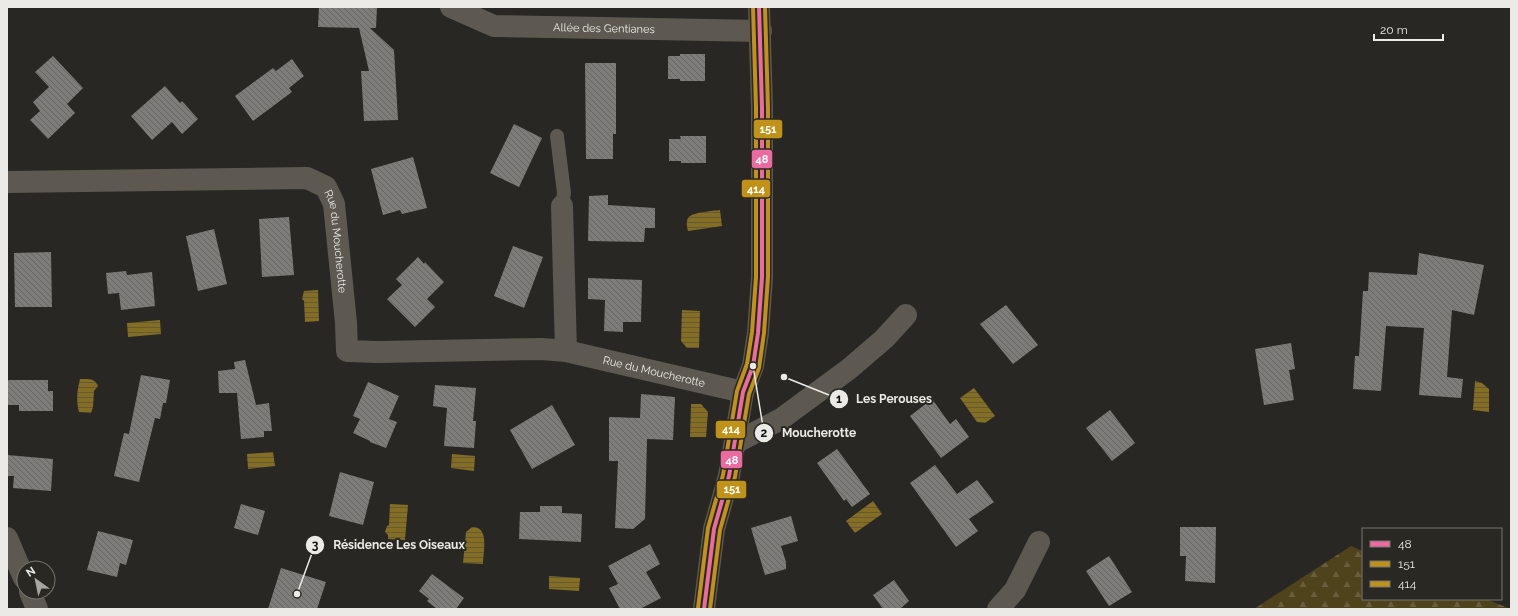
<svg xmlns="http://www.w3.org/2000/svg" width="1518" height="616" viewBox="0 0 1518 616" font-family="Raleway,sans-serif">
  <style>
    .forest { fill: url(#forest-firs) }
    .water { fill: url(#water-rules) }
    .building { fill: url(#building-back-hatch) }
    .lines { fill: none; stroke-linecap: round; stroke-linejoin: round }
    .lane { stroke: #5d5950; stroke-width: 14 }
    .street { stroke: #5d5950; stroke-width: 22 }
    .bus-1-casing { stroke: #2a2822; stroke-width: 7 }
    .bus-2-casing { stroke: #2a2822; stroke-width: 7 }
    .bus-3-casing { stroke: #2a2822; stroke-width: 7 }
    .bus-1 { stroke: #eb6ba0; stroke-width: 4 }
    .bus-2 { stroke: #c0921a; stroke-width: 4 }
    .bus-3 { stroke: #c0921a; stroke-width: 4 }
    .labels { text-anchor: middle; stroke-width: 4; stroke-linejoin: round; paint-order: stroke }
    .street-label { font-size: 11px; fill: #ebeae6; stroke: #2a2822 }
    .leader { fill: none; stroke: #ebeae6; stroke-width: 1.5 }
    .callout-dot { fill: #ebeae6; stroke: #2a2822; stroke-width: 1.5 }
    .mark-label { font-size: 12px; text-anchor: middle; font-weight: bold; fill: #111 }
    .callout-label { font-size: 12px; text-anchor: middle; font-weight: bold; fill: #ebeae6; stroke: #2a2822; stroke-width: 4; stroke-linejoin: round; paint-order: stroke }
    .line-badge { stroke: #2a2822; stroke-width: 1.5 }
    .badge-label { font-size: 11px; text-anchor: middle; font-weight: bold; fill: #fff }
  </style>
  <defs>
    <pattern id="forest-firs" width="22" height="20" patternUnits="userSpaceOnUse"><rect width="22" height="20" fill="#4e431a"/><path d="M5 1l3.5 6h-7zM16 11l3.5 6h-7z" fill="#685e3b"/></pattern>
    <pattern id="water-rules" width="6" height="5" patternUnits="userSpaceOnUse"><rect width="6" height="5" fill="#846e24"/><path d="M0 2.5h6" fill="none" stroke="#655a34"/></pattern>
    <pattern id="building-back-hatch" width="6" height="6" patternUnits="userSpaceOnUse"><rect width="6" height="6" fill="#7d7c79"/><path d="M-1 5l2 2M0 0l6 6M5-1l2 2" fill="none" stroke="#676664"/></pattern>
  </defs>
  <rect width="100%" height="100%" fill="#282724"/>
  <polygon class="forest" points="1351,546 1363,551 1363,599 1486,599 1511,609 1254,609"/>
  <g class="water">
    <path d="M 720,210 L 722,226 L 688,231 C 687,227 686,222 688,218 C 692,212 713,211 720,210 Z"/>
    <polygon points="318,290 319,321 305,322 304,301 302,299 304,291"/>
    <polygon points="682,310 700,311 699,348 687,348 681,341"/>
    <polygon points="160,320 161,334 128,337 127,323"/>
    <path d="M 80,379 C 88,379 95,378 98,386 L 94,391 L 93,407 L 91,413 L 79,412 C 76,400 77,391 80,379 Z"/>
    <polygon points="1475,381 1482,383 1489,389 1489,412 1473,410"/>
    <polygon points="974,388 995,416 985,423 977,422 960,398"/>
    <polygon points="691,404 701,404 708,412 706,437 690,437"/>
    <polygon points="273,452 275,466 248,469 247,454"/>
    <polygon points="452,454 475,456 474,471 451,468"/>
    <polygon points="873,501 882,514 855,533 846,521"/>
    <polygon points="390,504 408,505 405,540 388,539 388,535 385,532 387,526 389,525"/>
    <path d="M 472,527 C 490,526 483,553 483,564 L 463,563 L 466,532 Z"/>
    <polygon points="549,576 580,578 579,591 549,589"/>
  </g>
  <g class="building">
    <polygon points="319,7 377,7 376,28 370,28 394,50 398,120 364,121 361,71 369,71 359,28 318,27"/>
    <polygon points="680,54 705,54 705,81 680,81 680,79 668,79 668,56 680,56"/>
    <polygon points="53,56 83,88 67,104 75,113 48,139 30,120 40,111 33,102 49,87 35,72"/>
    <polygon points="292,59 304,76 289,88 292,92 253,121 235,96 273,68 276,71"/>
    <polygon points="585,63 616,63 616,134 613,134 613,159 586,159"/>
    <polygon points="165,86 180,103 182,101 198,119 182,134 172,122 152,140 131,116"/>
    <polygon points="514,124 542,138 519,187 490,173"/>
    <polygon points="680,136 706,136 706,163 681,163 681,161 669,161 669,139 681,139"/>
    <polygon points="413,157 427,208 402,214 400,210 383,215 371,169"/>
    <polygon points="608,195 608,205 655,208 655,228 645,228 644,242 588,241 589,196"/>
    <polygon points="289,217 294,275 262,277 259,219"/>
    <polygon points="214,229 227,284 198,291 186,236"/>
    <polygon points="513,246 543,257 524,308 494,296"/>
    <polygon points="51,252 52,307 15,307 14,253"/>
    <polygon points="1419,253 1484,265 1474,315 1452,310 1447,377 1463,379 1461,398 1419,395 1424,328 1386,326 1381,391 1353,389 1355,356 1359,356 1363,291 1368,291 1369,272 1417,275"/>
    <polygon points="418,257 424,264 425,262 444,282 427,299 435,307 415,327 387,299 402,285 396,279"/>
    <polygon points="126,271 127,275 152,272 155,306 121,310 119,293 108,294 106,273"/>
    <polygon points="588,278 642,280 641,322 623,322 623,332 604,331 605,300 588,299"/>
    <polygon points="1006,305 1038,345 1013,364 980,324"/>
    <polygon points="1291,343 1295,369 1289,370 1294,400 1264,405 1255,349"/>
    <polygon points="245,360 256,405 269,403 272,431 264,431 264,437 241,439 237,393 219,393 218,371 235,369 234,362"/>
    <polygon points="141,375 170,380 166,403 163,403 160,419 155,418 139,482 114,476 124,433 129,434"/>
    <polygon points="7,380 48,380 48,391 53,391 53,411 19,411 19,405 7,405"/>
    <polygon points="368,382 399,396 389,419 397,422 386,448 370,442 370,441 353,433 360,419 353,416"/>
    <polygon points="435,385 476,388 473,421 476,421 474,448 444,446 447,408 433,406"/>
    <polygon points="641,394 675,397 673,440 647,439 645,519 633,529 615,528 618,461 609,461 609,417 640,418"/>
    <polygon points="932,399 950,424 956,419 969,437 941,458 910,416"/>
    <polygon points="552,405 575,445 532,469 510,430"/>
    <polygon points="1110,410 1135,443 1112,461 1086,428"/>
    <polygon points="837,449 870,494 852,507 846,499 844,501 817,463"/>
    <polygon points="7,455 53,459 51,491 13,488 14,476 7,476"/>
    <polygon points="935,465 957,494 977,480 994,502 969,519 978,531 956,547 910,483"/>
    <polygon points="340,472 374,482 363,525 329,516"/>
    <polygon points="241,504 265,511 258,535 234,528"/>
    <polygon points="540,506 562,506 562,513 582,514 581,542 519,539 520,512 540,512"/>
    <polygon points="791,516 798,541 781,546 786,562 786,569 765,575 751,528"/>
    <polygon points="1180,527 1216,527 1215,583 1185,581 1186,556 1180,556"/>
    <polygon points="98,531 133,540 126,565 120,563 117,577 87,570"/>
    <polygon points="650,544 660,564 646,572 661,598 640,609 620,609 609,588 618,584 608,566"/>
    <polygon points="1109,556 1132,592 1109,606 1086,571"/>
    <polygon points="281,568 326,582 317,609 268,609"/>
    <polygon points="432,574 464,598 456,609 437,609 427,601 429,599 419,591"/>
    <polygon points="894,580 909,601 900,609 883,609 873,595"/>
  </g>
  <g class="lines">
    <polyline class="lane" points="557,136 564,193 562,206"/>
    <g class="street">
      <path id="s1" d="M 451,7 L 494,26 L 761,31"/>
      <path id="s2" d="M 7,182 L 307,178 L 326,187 L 334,204 L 346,323 L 347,351 L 378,352 L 542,349 L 566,351 L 743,392"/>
      <polyline points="562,206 566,351"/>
      <polyline points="735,443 781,419 849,369 884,339 906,315"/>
      <polyline points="7,538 24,578"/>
      <polyline points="30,592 37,609"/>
      <polyline points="704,609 714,529 729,476 743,392 753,366 758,333 762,277 762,108 759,7"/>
      <polyline points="998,609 1015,590 1039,542"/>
    </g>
    <defs>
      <polyline id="bus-1" points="704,609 714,529 729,476 743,392 753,366 758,333 762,277 762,108 759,7"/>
      <polyline id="bus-2" points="710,609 720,530 735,477 749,394 759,368 764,333 768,277 768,108 765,7"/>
      <polyline id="bus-3" points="698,608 708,528 723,475 737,391 747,364 752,332 756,277 756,108 753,7"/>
    </defs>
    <use href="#bus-1" class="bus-1-casing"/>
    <use href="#bus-2" class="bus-2-casing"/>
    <use href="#bus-3" class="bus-3-casing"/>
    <use href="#bus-1" class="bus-1"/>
    <use href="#bus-2" class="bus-2"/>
    <use href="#bus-3" class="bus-3"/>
  </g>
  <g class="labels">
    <g class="street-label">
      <text dy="4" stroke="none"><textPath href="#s1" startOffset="157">Allée des Gentianes</textPath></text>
      <text dy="4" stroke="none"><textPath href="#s2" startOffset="377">Rue du Moucherotte</textPath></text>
      <text dy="4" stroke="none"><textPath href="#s2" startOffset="797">Rue du Moucherotte</textPath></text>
    </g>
  </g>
  <path class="leader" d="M784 377L839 399M753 366L764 433M297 594L315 545"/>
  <g class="callout-dot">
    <circle cx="784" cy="377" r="4"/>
    <circle cx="753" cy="366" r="4"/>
    <circle cx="297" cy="594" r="4"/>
    <circle cx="839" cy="399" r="10"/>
    <circle cx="764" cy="433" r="10"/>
    <circle cx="315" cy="545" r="10"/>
  </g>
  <g class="mark-label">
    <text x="839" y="403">1</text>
    <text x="764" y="437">2</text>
    <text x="315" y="549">3</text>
  </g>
  <g class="callout-label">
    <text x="894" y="403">Les Perouses</text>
    <text x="819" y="437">Moucherotte</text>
    <text x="399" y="549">Résidence Les Oiseaux</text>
  </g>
  <g class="line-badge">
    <rect x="753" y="119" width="30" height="20" rx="4" fill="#c0921a"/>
    <rect x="751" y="149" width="22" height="20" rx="4" fill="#eb6ba0"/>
    <rect x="741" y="179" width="30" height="19" rx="4" fill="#c0921a"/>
    <rect x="715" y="420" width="31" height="19" rx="4" fill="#c0921a"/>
    <rect x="720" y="450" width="23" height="19" rx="4" fill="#eb6ba0"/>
    <rect x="716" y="480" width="31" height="19" rx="4" fill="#c0921a"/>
  </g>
  <g class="badge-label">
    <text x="768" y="133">151</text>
    <text x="762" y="163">48</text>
    <text x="756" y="193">414</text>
    <text x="731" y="433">414</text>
    <text x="732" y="464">48</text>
    <text x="732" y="493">151</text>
  </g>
  <rect width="1518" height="616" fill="none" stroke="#ebeae6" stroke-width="16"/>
  <rect x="1362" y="528" width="140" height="72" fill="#2a2822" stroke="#777670"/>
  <rect x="1370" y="541" width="20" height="6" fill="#eb6ba0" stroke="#777670"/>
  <text x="1398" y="548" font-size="12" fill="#ebeae6">48</text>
  <rect x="1370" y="561" width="20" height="6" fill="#c0921a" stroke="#777670"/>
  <text x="1398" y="568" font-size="12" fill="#ebeae6">151</text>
  <rect x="1370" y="581" width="20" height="6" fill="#c0921a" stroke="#777670"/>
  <text x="1398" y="588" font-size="12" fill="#ebeae6">414</text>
  <g transform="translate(36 580) rotate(327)"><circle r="19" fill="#2a2822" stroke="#777670"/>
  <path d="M0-3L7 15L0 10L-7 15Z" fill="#a7a6a2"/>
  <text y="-6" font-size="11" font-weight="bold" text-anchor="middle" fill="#ebeae6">N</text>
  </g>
  <path d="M1374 34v6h69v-6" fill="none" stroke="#ebeae6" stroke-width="2"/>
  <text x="1380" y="34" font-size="12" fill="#ebeae6" stroke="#2a2822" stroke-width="3" paint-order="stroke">20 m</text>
</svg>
